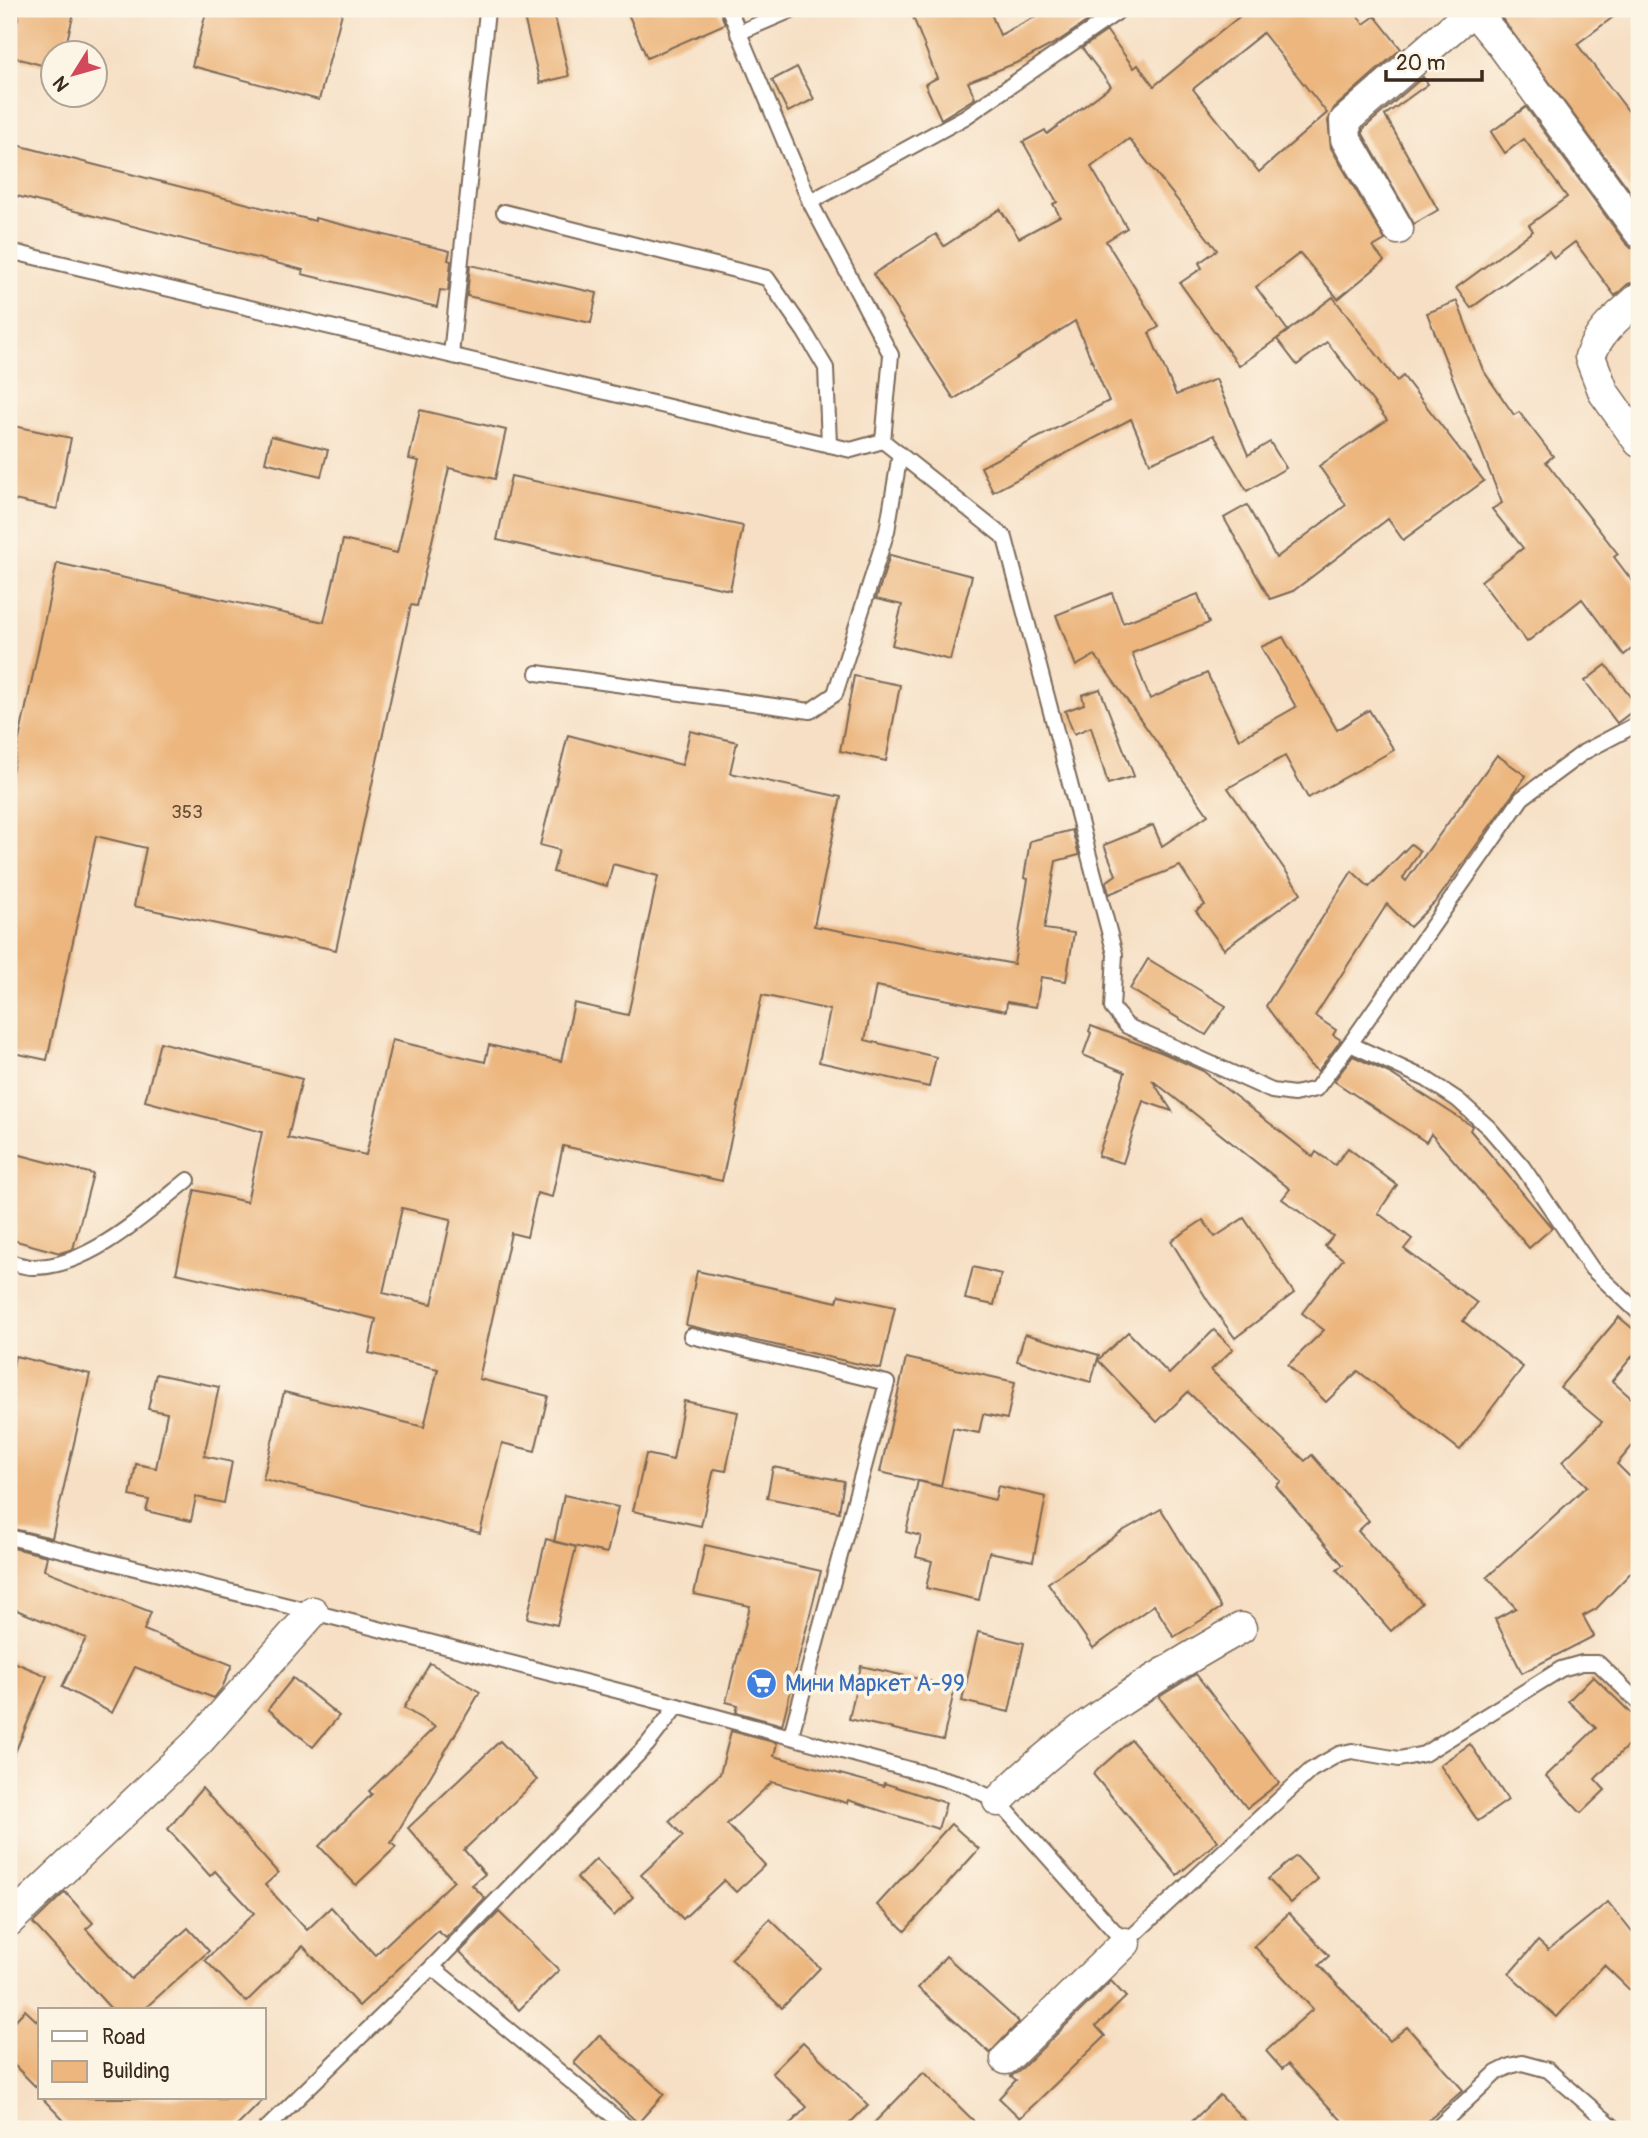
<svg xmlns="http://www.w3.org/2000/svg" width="1648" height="2138" viewBox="0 0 1648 2138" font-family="Pangolin,sans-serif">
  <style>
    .building { fill: #ecb67e; fill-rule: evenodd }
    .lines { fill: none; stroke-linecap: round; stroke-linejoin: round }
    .service-casing { stroke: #7c6958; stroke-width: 18 }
    .minor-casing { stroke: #7c6958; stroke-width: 33 }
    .service { stroke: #fff; stroke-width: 14 }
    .minor { stroke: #fff; stroke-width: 30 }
    .labels { text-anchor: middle; stroke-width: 7; stroke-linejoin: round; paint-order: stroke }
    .number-label { font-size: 19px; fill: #674d36 }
    .shop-label { font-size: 23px; fill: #366cbe; stroke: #fcf5e5; text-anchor: start }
  </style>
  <rect width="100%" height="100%" fill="#fcf5e5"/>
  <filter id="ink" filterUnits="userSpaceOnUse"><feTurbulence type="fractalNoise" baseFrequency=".0143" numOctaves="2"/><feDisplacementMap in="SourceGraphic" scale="14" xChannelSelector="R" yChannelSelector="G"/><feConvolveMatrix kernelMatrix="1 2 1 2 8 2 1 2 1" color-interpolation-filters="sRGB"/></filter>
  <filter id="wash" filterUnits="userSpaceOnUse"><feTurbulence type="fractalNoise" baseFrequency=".00686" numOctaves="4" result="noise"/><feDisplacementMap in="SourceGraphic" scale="28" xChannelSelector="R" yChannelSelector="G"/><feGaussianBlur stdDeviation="1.57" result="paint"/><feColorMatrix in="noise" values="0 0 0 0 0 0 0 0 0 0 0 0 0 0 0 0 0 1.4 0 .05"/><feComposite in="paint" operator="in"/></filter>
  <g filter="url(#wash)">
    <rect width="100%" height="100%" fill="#f6dfc4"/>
    <g id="blocks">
      <g class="building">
        <polygon points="20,9 75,9 64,52 52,52 52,68 9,56"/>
        <polygon points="207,9 343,9 319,100 192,66"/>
        <polygon points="522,9 553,9 569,76 540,83"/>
        <polygon points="626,9 719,9 725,24 647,58"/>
        <polygon points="910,9 989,9 1000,35 1050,9 1105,9 1057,42 1021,61 968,82 975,98 941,119 925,84 937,78"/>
        <path d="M 1243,9 L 1352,9 L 1364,24 L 1375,16 L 1401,49 L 1334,108 L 1328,121 L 1331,148 L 1385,240 L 1373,247 L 1384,261 L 1338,299 L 1300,253 L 1256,287 L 1288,331 L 1239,366 L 1180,283 L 1202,268 L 1199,263 L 1217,250 L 1129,139 L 1091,167 L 1127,228 L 1106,241 L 1159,327 L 1149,333 L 1176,395 L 1216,379 L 1248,455 L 1270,442 L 1286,468 L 1247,491 L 1214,435 L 1150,463 L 1131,419 L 993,492 L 981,467 L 1109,401 L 1075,321 L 954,399 L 873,274 L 936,234 L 944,246 L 1000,209 L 1019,238 L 1060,216 L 1053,204 L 1057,202 L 1023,142 L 1045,130 L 1047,134 L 1111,86 L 1082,48 L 1107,31 L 1134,68 L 1138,65 L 1154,86 L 1245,12 ZM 1263,33 L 1327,113 L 1259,172 L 1193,89 Z"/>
        <polygon points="1495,9 1624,9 1577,44 1639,125 1639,203"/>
        <polygon points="797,67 814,99 788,112 772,80"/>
        <polygon points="1423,77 1428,84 1385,115 1438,210 1414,224 1363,134 1363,129"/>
        <polygon points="1526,107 1625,242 1631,248 1639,249 1639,281 1628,284 1615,296 1575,242 1554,258 1549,251 1471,308 1456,288 1533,231 1529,225 1567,197 1524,139 1505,153 1491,132"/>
        <polygon points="9,143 315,221 315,218 450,251 448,260 451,261 448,291 440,290 437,307 302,274 303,270 9,194"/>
        <polygon points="470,265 597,293 591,323 467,296"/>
        <polygon points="1333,297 1397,381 1403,376 1484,481 1403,540 1388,519 1293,591 1270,599 1224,518 1247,505 1276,558 1346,505 1319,466 1387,420 1327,342 1297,365 1277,339"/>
        <polygon points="1457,301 1483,370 1514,415 1519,412 1553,456 1546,462 1618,554 1614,557 1639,590 1639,643 1624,655 1582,599 1527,642 1481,581 1523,548 1492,509 1502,503 1427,313"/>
        <polygon points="420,410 506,430 495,479 449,468 417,606 411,605 336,950 134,906 146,848 96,836 47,1060 9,1052 9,786 57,563 324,622 343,540 397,553 419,461 409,459"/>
        <polygon points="9,425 71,438 57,509 9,499"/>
        <polygon points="271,436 328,450 321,476 265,462"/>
        <polygon points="511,476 743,526 730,590 497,540"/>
        <polygon points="890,555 972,576 950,660 892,645 902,605 876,599"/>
        <polygon points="1112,593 1123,623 1198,594 1209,623 1132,653 1150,699 1207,673 1239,739 1296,707 1261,647 1283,637 1337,730 1369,710 1394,750 1308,798 1285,756 1228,788 1301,893 1224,949 1196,911 1205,905 1180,866 1109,894 1106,882 1116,875 1104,845 1153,825 1162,846 1208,815 1095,655 1076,666 1056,615"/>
        <polygon points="1606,665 1638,707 1617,723 1585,681"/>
        <polygon points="854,676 900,685 886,761 840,751"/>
        <polygon points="1100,689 1134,776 1108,784 1091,727 1074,734 1065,711 1084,704 1082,695"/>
        <path d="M 690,731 L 737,742 L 730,773 L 841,797 L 814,926 L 1014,964 L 1028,879 L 1024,878 L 1030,841 L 1072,830 L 1079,855 L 1056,861 L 1044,929 L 1074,933 L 1066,981 L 1041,977 L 1036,1007 L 1007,1002 L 1006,1011 L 876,986 L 865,1040 L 936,1057 L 929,1087 L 819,1062 L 830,1010 L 762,995 L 722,1181 L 563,1146 L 552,1197 L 537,1193 L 527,1237 L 511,1233 L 479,1379 L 548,1396 L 535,1451 L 502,1443 L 480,1533 L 263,1479 L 284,1392 L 424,1427 L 438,1369 L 369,1353 L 376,1319 L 176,1273 L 195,1190 L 247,1202 L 262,1132 L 145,1101 L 160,1042 L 302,1079 L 288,1138 L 366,1155 L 392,1040 L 485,1062 L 489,1045 L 561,1061 L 574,1003 L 628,1015 L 658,876 L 613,864 L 607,886 L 553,872 L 559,850 L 540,845 L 568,735 L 682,765 ZM 402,1208 L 451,1219 L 432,1304 L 383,1293 Z"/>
        <polygon points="1497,755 1526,776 1437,900 1410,927 1387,904 1315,1016 1336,1030 1333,1035 1341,1040 1318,1071 1310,1065 1266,1006 1352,871 1369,887 1411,844 1420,851 1403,878 1406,881"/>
        <polygon points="1148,959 1226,1006 1206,1035 1130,989"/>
        <polygon points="1091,1026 1163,1053 1203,1071 1313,1157 1316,1152 1335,1165 1348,1148 1397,1185 1378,1213 1412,1239 1404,1249 1477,1303 1463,1321 1523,1367 1460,1450 1358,1371 1326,1402 1288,1365 1324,1330 1302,1313 1343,1259 1325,1246 1333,1236 1282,1199 1290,1189 1152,1080 1172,1111 1143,1101 1123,1163 1098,1156 1125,1072 1083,1055 1091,1033 1089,1031"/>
        <polygon points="1353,1056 1391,1074 1472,1126 1470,1130 1552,1228 1529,1248 1431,1134 1426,1142 1334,1081"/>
        <polygon points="9,1152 93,1174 73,1249 60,1253 9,1239"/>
        <polygon points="1244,1218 1294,1293 1235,1338 1208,1301 1171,1241 1203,1220 1215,1237"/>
        <polygon points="973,1267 1001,1274 994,1305 965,1299"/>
        <polygon points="697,1271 837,1302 839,1295 895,1307 881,1369 686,1325"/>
        <polygon points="1619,1317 1639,1334 1639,1348 1612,1381 1639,1405 1639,1438 1617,1464 1639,1486 1639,1564 1596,1609 1583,1616 1594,1636 1522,1673 1495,1619 1516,1608 1487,1577 1587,1486 1562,1462 1602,1422 1560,1387"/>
        <polygon points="1214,1330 1233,1349 1211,1370 1305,1461 1312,1455 1369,1521 1358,1531 1422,1603 1391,1631 1337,1570 1343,1565 1276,1486 1281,1481 1188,1392 1157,1422 1098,1360 1128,1332 1169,1374"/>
        <polygon points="1025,1334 1099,1355 1091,1382 1017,1361"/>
        <polygon points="15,1356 90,1374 52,1538 9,1528 9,1385"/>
        <polygon points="906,1358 1015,1382 1007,1419 983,1414 979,1433 953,1428 941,1486 880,1472"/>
        <polygon points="156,1374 219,1387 204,1456 232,1462 224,1503 196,1497 191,1521 146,1511 149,1500 130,1496 136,1464 156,1468 167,1413 148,1409"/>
        <polygon points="684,1401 738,1412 726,1471 714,1469 701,1526 633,1511 646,1454 673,1460"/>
        <polygon points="773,1467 844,1481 839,1512 767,1498"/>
        <polygon points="918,1481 995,1500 998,1486 1046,1497 1033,1561 989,1552 979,1600 926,1588 932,1561 916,1557 921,1536 906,1532"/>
        <polygon points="564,1495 618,1507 607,1553 554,1542"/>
        <polygon points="1161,1509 1221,1608 1174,1637 1154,1605 1093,1648 1048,1583 1121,1532"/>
        <polygon points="546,1539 576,1547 557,1625 527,1618"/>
        <polygon points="705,1545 821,1571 782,1725 736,1712 738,1705 726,1702 750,1606 694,1594"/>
        <polygon points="9,1547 47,1556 44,1570 151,1612 144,1630 232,1665 222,1688 214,1698 135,1667 112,1713 62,1687 86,1638 9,1607"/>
        <polygon points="978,1632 1024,1643 1009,1712 962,1701"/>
        <polygon points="9,1660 47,1676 9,1767"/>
        <polygon points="430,1663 480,1692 391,1843 396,1847 356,1885 319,1846 372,1794 369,1791 435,1727 404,1708"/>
        <polygon points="861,1666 955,1687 943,1740 849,1719"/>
        <polygon points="1196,1674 1279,1783 1247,1808 1159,1697"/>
        <polygon points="1593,1676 1639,1721 1639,1734 1595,1779 1605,1790 1581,1813 1546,1776 1596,1728 1568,1701"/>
        <polygon points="293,1678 339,1716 313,1747 268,1709"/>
        <polygon points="731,1731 777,1743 774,1756 884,1786 884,1783 946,1803 938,1829 848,1800 847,1803 772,1782 727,1824 765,1865 736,1892 724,1880 683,1919 641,1875 683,1836 669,1821 720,1774"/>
        <polygon points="1131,1740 1218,1841 1177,1875 1093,1774"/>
        <polygon points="500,1741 537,1780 464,1850 485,1874 472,1885 485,1898 446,1938 438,1931 359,2006 303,1946 246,2002 205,1960 254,1913 215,1871 210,1876 168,1829 202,1788 278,1873 265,1885 307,1930 331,1907 375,1955 454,1881 408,1828"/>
        <polygon points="1470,1744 1508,1800 1478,1821 1440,1765"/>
        <polygon points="951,1824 979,1849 905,1931 877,1905"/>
        <polygon points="1296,1856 1318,1879 1291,1903 1268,1879"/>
        <polygon points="596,1859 633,1897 614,1916 577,1878"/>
        <polygon points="65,1892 93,1923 86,1929 131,1979 188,1928 209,1951 143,2010 112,2010 33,1923"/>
        <polygon points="1608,1902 1639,1941 1639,1999 1604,1965 1557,2017 1509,1974 1538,1941 1548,1950"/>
        <polygon points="499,1912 559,1970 519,2010 460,1952"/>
        <polygon points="1289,1913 1329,1956 1319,1965 1390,2041 1407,2027 1463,2090 1419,2129 1350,2129 1288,2064 1282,2069 1266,2051 1313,2009 1254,1946"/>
        <polygon points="770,1919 820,1968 782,2008 731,1959"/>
        <polygon points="946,1956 1019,2022 990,2053 918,1988"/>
        <polygon points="1111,1981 1126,1997 1096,2026 1105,2036 1020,2118 999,2098 1016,2080 1011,2076 1018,2072"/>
        <polygon points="25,2010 40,2024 40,2091 9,2060 9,2027"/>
        <polygon points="599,2035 664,2094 638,2123 574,2063"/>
        <polygon points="803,2042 868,2105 844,2129 785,2129 807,2107 772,2073"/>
        <polygon points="924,2072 982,2129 868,2129"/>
        <polygon points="1220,2095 1253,2129 1184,2129 1206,2108"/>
        <polygon points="42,2098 265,2098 234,2129 72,2129"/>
      </g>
    </g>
  </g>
  <g filter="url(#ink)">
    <use href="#blocks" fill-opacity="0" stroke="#7c6958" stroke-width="2"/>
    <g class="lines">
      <defs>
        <g id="service">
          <polyline points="729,9 810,202 891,355 883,441"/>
          <polyline points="738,33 794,9"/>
          <polyline points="810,202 965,117 1116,13"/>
          <polyline points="504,212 767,278 804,331 826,368 829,445"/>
          <polyline points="9,251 851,450 883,441 1005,538 1115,954 1112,1008 1127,1026 1272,1091 1294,1094 1316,1089 1350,1044 1426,1079 1458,1100 1489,1128 1522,1166 1592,1269 1639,1313"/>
          <polyline points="451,355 487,11"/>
          <polyline points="537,673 810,711 835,694 887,531 900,454"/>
          <polyline points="1350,1044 1522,798 1584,752 1639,723"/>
          <path d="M 9,1262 C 17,1264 27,1268 35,1267 C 89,1267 148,1212 188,1180"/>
          <polyline points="691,1336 887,1383 791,1735"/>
          <polyline points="9,1537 313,1612 677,1706 647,1745 432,1967 266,2129"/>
          <polyline points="677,1706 963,1784 998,1801 1125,1943 1297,1783 1311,1770 1339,1754 1352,1751 1399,1759 1424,1754 1561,1669 1582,1663 1598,1663 1639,1703"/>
          <polyline points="432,1967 629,2129"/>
          <polyline points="1436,2129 1496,2073 1510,2066 1522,2063 1548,2070 1616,2129"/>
        </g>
        <g id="minor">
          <polyline points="1474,9 1473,10 1502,45 1639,232"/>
          <polyline points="1398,229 1346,139 1345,121 1473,10"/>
          <path d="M 1639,298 C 1619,316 1598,331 1590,357 L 1604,393 L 1639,442"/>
          <path d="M 998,1801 C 1068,1730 1154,1677 1241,1628"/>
          <polyline points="9,1921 198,1742 313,1612"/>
          <polyline points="1006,2059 1125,1943"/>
        </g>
      </defs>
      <use href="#service" class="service-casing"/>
      <use href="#minor" class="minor-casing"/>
      <use href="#service" class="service"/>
      <use href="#minor" class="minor"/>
    </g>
  </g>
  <defs>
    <symbol id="supermarket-disc" viewBox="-11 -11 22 22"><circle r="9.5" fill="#3f7fe0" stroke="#fcf5e5"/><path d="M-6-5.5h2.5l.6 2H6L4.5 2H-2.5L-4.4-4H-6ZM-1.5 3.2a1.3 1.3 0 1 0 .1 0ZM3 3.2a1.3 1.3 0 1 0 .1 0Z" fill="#fff"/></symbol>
  </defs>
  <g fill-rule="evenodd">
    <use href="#supermarket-disc" x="744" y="1666" width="35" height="35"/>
  </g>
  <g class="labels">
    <g class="number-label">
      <text x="187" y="818">353</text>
    </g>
    <g class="shop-label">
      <text x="785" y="1691">Мини Маркет А-99</text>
    </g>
  </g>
  <rect width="1648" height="2138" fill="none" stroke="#fcf5e5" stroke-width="35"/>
  <rect x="38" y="2008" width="228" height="91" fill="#fcf5e5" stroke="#afa495" stroke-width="2"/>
  <rect x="52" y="2031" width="35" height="10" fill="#ffffff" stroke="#afa495" stroke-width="2"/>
  <text x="102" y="2044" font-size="21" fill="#3b2a1e">Road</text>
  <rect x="52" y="2061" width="35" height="21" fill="#ecb67e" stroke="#afa495" stroke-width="2"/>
  <text x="102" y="2078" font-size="21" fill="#3b2a1e">Building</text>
  <g transform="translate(74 74) rotate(233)"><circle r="33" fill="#fcf5e5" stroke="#afa495" stroke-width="2"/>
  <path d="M0-5L12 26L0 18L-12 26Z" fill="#d1495b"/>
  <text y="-10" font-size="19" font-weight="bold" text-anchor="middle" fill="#3b2a1e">N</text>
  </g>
  <path d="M1386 70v10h96v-10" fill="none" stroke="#3b2a1e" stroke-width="3.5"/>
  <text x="1396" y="70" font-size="21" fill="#3b2a1e" stroke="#fcf5e5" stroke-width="5" paint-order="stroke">20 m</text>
</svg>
